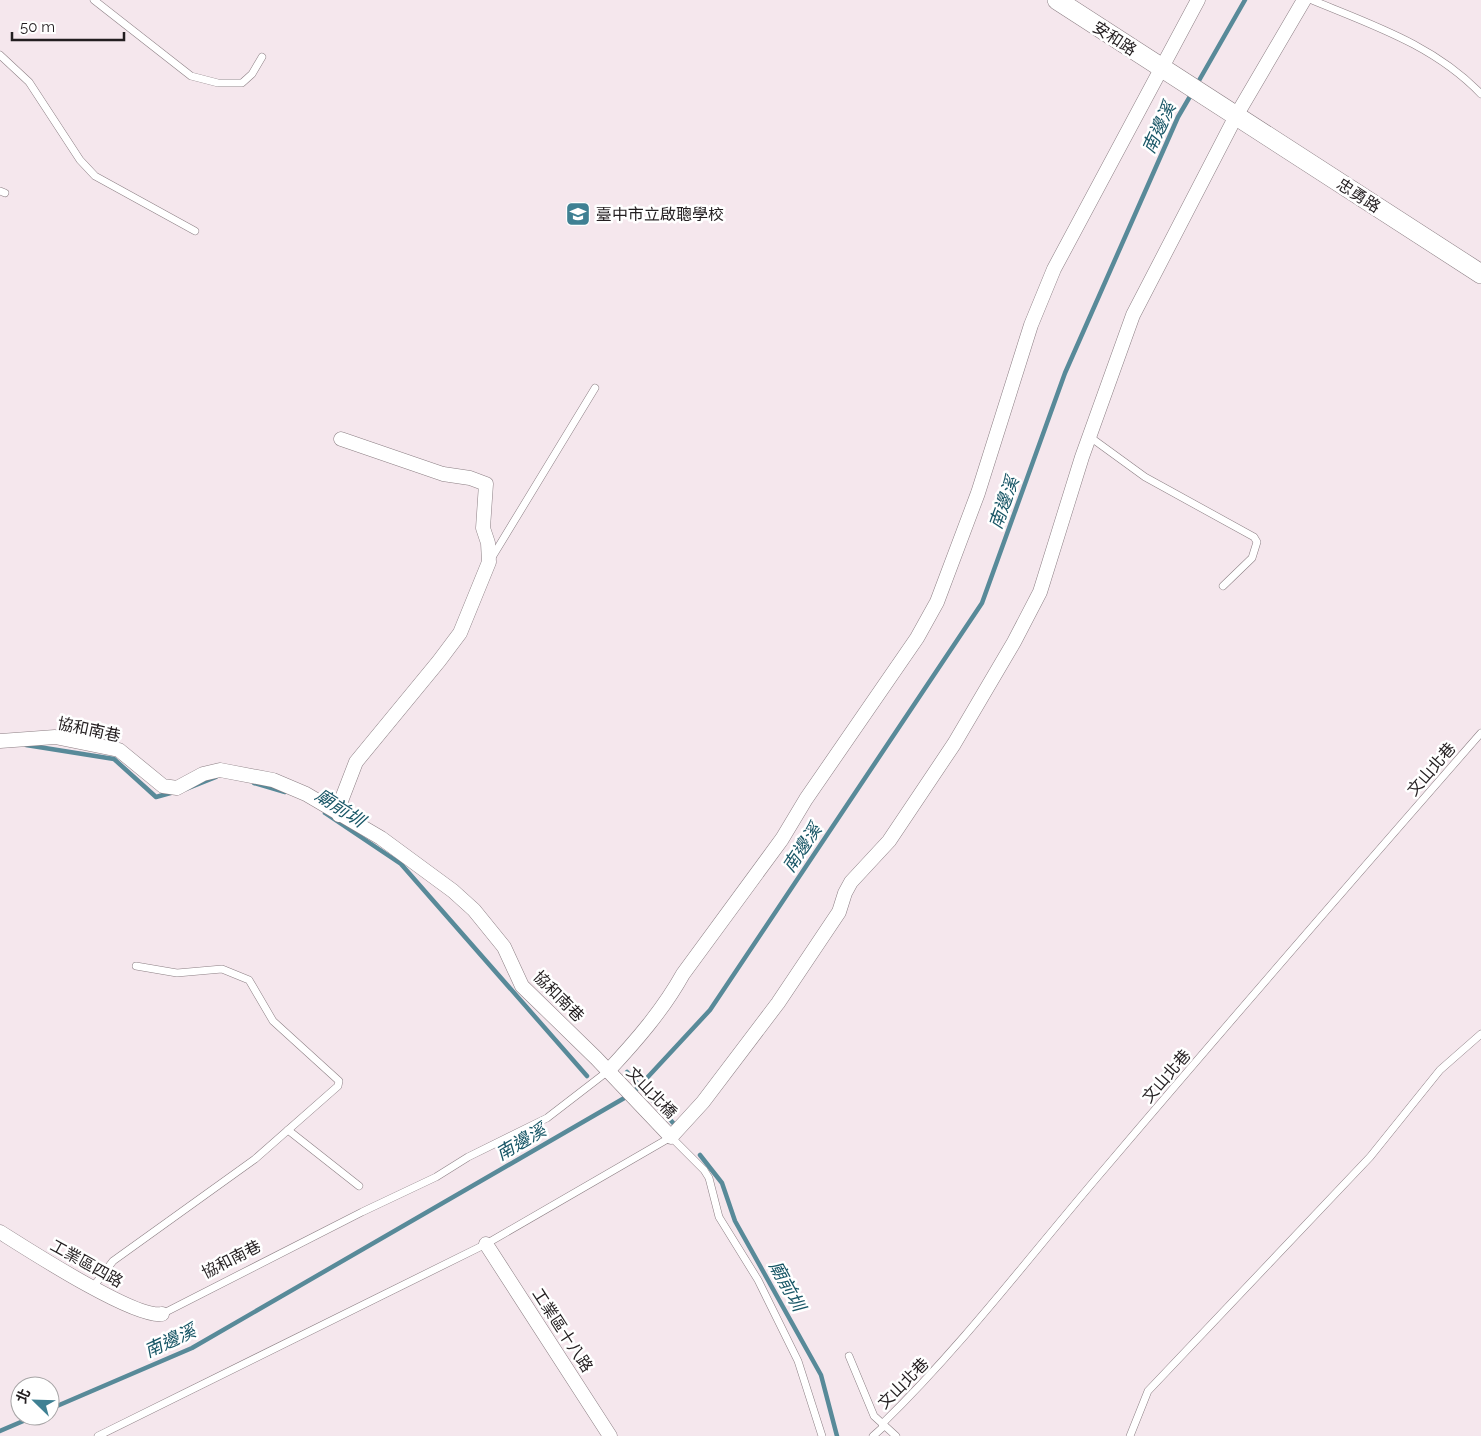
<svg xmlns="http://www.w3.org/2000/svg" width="1481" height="1436" viewBox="0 0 1481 1436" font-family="Raleway,'Noto Sans TC',sans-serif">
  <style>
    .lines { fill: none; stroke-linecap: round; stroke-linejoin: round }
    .stream { stroke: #588a99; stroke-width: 4.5 }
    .lane-casing { stroke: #8c7f84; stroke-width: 8 }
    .street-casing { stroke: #8c7f84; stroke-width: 15 }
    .secondary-casing { stroke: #8c7f84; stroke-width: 20 }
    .lane { stroke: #fff; stroke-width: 7 }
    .street { stroke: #fff; stroke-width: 14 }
    .secondary { stroke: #fff; stroke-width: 19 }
    .labels { text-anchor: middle; stroke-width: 5; stroke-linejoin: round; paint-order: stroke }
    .street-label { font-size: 16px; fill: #231e20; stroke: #fff }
    .poi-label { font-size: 16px; fill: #231e20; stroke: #fff; text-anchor: start }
    .water-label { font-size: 18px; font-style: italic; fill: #185666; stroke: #fff }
  </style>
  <rect width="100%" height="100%" fill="#f5e7ed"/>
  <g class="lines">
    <g class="stream">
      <polyline points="1197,84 1245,0"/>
      <polyline points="26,745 114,759 156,797 174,792"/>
      <polyline points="254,783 285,792"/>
      <polyline points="186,789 216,777"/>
      <polyline points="325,813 401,864 587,1076"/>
      <polyline points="627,1072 675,1125"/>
      <polyline points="700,1155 722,1183 735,1221 821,1375 837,1436"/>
      <polyline points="50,1409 192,1348 633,1093 710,1010 982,603 1065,373 1178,117 1192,93"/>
      <polyline points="0,1431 35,1416"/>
    </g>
    <defs>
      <g id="lane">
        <polyline points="94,0 191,76 218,83 242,83 252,74 262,57"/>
        <path d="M 1312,0 C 1372,25 1434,45 1481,94"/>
        <polyline points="0,55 29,82 80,160 95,176 195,231"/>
        <polyline points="0,191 5,193"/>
        <polyline points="1090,437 1145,477 1254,537 1257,542 1252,558 1223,586"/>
        <polyline points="491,559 595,388"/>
        <polyline points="288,1130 359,1186"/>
        <polyline points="93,1287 113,1261 255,1159 338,1086 339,1081 273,1021 249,980 222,969 177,973 136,966"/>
        <polyline points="162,1314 362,1212 436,1177 468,1157 547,1118 608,1071"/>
        <polyline points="849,1356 874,1416 896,1436"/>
        <polyline points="98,1436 486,1244 671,1137 704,1170 709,1178 719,1217 758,1280 798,1361 822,1436"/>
        <path d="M 873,1436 L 882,1428 L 883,1423 C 964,1344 1032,1253 1106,1167 C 1230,1021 1355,877 1481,733"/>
        <polyline points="1130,1436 1148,1391 1370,1157 1440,1070 1481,1034"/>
      </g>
      <g id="street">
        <polyline points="0,741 55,737 119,750 163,786 177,788 203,774 220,770 273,780 306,794 381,838 453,891 474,910 504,947 522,986 596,1058 671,1137 703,1102 778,1003 839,912 845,893 851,882 889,841 954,744 1014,642 1040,592 1082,457 1133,315 1236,116 1304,0"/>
        <polyline points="339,815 341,801 356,762 439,661 460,633 489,562 488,543 483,528 486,484 470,478 443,474 341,439"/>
        <path d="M 608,1071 C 636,1041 663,1010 683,974 L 782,839 L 806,799 L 917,638 L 937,602 L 978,493 L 1031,325 L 1054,269 L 1198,0"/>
        <path d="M 0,1232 C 27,1249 135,1319 162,1314"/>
        <polyline points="486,1244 610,1436"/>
      </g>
      <polyline id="secondary" points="1057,0 1481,274"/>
    </defs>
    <use href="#lane" class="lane-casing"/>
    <use href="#street" class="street-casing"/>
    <use href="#secondary" class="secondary-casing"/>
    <use href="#lane" class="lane"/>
    <use href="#street" class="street"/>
    <use href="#secondary" class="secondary"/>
  </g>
  <defs>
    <symbol id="school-square" viewBox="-11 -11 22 22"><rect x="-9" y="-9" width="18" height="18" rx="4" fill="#3f8093" stroke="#fff"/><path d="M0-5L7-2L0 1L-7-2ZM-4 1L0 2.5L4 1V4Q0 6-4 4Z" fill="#fff"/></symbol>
  </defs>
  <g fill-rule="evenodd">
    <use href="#school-square" x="564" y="200" width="28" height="28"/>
  </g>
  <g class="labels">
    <g class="street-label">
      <text transform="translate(1115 38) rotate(33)" y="6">安和路</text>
      <text transform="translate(1359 195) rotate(33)" y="6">忠勇路</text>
      <text transform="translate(89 729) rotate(12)" y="6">協和南巷</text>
      <text transform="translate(1431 769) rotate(-49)" y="6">文山北巷</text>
      <text transform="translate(559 996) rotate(45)" y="6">協和南巷</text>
      <text transform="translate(1166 1076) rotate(-49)" y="6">文山北巷</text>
      <text transform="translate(652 1092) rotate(46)" y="6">文山北橋</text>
      <text transform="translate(231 1259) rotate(-27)" y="6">協和南巷</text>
      <text transform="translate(87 1263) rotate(29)" y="6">工業區四路</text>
      <text transform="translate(563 1330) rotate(57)" y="6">工業區十八路</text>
      <text transform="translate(903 1383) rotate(-45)" y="6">文山北巷</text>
    </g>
    <g class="poi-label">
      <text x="596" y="220">臺中市立啟聰學校</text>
    </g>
    <g class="water-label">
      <text transform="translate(1159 128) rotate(-65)" y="6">南邊溪</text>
      <text transform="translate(1004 503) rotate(-70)" y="6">南邊溪</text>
      <text transform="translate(340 808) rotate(33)" y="6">廟前圳</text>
      <text transform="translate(802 848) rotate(-56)" y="6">南邊溪</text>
      <text transform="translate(521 1142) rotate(-30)" y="6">南邊溪</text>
      <text transform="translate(787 1286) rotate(61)" y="6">廟前圳</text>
      <text transform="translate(170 1341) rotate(-25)" y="6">南邊溪</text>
    </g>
  </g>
  <g transform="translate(35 1401) rotate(293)"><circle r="24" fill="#ffffff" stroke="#a7a5a6"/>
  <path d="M0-4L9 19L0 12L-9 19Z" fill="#3f8093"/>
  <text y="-8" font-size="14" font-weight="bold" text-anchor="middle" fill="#231e20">北</text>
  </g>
  <path d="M12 32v8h112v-8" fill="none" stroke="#231e20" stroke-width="2.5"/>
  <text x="20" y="32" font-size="15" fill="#231e20" stroke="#ffffff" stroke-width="4" paint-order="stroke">50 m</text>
</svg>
